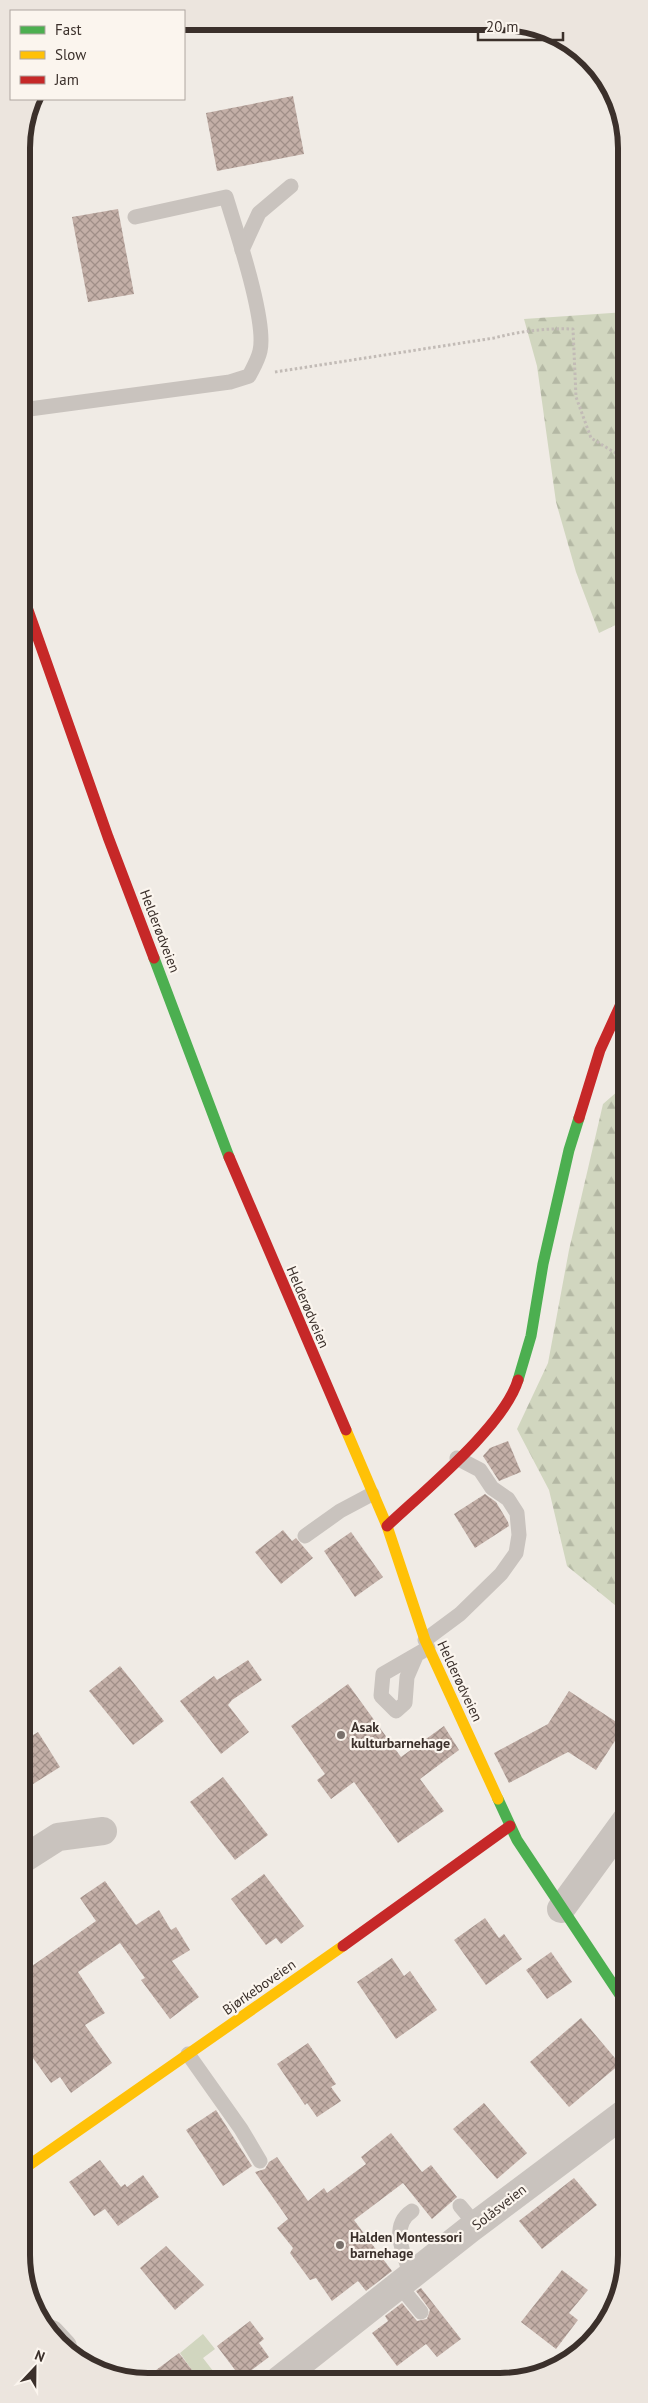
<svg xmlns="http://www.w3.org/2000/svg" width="648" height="2403" viewBox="0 0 648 2403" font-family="'PT Sans',sans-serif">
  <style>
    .green { fill: #d1d6bf }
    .forest { fill: url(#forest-firs) }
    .building { fill: url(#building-cross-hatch) }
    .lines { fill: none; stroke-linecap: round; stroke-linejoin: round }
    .path { stroke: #c2bbb6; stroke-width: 3; stroke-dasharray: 2.5 2.5; stroke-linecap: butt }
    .lane { stroke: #c9c3be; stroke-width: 15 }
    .street { stroke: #c9c3be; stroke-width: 28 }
    .fast { stroke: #4caf50; stroke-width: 11 }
    .slow { stroke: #ffc107; stroke-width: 11 }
    .jam { stroke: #c62828; stroke-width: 11 }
    .poi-dot { fill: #7a716c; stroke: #fbf5ee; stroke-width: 2 }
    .labels { text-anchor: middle; stroke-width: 4.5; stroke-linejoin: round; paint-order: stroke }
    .street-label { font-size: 14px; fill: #3b302b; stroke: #fbf5ee }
    .poi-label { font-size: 14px; font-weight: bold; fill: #3b302b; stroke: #fbf5ee; text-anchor: start }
    .rim { fill: none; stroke: #3b302b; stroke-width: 6 }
  </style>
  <defs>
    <pattern id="forest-firs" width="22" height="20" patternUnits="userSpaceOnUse" patternTransform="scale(1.25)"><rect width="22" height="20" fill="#d1d6bf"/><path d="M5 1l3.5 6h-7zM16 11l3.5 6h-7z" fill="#b4b8a4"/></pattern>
    <pattern id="building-cross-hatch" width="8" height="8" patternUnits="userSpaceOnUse" patternTransform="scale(1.25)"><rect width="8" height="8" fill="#c3afa7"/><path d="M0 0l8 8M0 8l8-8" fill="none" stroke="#a08f88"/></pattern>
  </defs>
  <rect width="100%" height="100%" fill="#f0ebe5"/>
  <polygon class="green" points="203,2334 215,2349 203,2358 220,2380 199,2380 180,2353"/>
  <g class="forest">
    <polygon points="626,312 626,620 599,633 576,572 556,502 537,366 524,319"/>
    <polygon points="626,1084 626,1614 567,1566 549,1490 517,1429 548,1363 569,1250 603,1104"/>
  </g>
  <g class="building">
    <polygon points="293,96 304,154 217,171 206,113"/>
    <polygon points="118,209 134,294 88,302 72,217"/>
    <polygon points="508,1441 521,1472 499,1481 483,1456 490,1448"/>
    <polygon points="485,1494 496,1502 508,1522 509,1526 475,1548 454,1514"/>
    <polygon points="283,1530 292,1541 296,1538 313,1558 281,1584 255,1552"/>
    <polygon points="351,1532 383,1577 355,1597 324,1551"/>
    <polygon points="248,1660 262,1680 232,1700 228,1705 249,1732 221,1754 180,1701 214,1676 217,1680"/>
    <polygon points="120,1666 164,1721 133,1745 89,1691"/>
    <polygon points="348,1684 401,1757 444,1726 459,1750 420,1779 444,1811 398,1843 354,1782 331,1799 317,1780 325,1774 291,1726"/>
    <polygon points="569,1691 624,1727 596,1770 568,1752 509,1783 494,1753 548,1724"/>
    <polygon points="38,1732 60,1767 22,1791 22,1742"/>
    <polygon points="223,1777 268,1835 235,1860 190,1802"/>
    <polygon points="264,1874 304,1926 281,1944 276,1938 266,1945 231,1899"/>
    <polygon points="105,1881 136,1925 159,1910 171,1930 176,1927 190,1950 172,1961 199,1997 170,2019 141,1980 145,1978 120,1943 78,1972 105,2013 85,2025 112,2063 71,2093 60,2077 51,2083 22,2043 22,1973 96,1921 80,1898"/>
    <polygon points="485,1918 499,1938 504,1934 522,1959 486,1985 454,1940"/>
    <polygon points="551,1952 572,1982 547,1999 526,1970"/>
    <polygon points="392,1958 404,1976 410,1971 437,2010 396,2039 357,1982"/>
    <polygon points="581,2018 620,2064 569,2107 530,2062"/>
    <polygon points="308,2043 336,2084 331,2087 341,2101 317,2117 307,2103 305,2105 277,2064"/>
    <polygon points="484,2103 527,2153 497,2179 453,2129"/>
    <polygon points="216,2110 252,2166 223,2186 186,2130"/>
    <polygon points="391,2133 422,2172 431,2165 457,2197 432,2219 403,2183 354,2220 392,2271 366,2291 358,2281 332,2301 316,2278 310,2280 290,2253 293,2248 277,2228 288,2219 255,2172 265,2169 269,2162 277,2157 308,2201 324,2188 327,2193 366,2164 361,2157"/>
    <polygon points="100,2160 121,2187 125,2184 127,2187 143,2175 159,2197 118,2226 105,2209 94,2216 69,2182"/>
    <polygon points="574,2178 597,2205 542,2249 519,2221"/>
    <polygon points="166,2246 204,2285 175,2310 140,2268"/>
    <polygon points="562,2270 588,2290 569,2313 578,2320 556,2349 521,2322"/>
    <polygon points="421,2288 461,2339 437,2357 426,2344 397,2366 372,2333 388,2321 385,2316 402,2303 417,2321 427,2319 430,2310 416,2291"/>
    <polygon points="250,2321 264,2339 259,2343 269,2357 241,2378 217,2346"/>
    <polygon points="179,2353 192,2370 180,2379 144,2379"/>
  </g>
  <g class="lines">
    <path class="path" d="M 275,372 L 494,338 C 521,331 546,328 573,329 L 576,397 L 591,438 L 622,457"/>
    <g class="lane">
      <polyline points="242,250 259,213 291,186"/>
      <path d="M 22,410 L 230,382 L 249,376 C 253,368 258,360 260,351 C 267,321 236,230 226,197 L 135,217"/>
      <polyline points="305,1536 340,1511 372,1494"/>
      <polyline points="425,1640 460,1614 501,1574 516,1553 519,1535 517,1513 508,1499 492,1488 480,1470 457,1458"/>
      <polyline points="416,1656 407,1677 405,1703 396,1711 381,1696 383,1674 428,1648"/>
      <polyline points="188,2054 241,2129 260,2161"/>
      <polyline points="460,2206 476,2225"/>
      <path d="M 411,2275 C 404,2255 389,2226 412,2211"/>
      <polyline points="399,2285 421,2312"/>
    </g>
    <g class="street">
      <polyline points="22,1860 58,1837 103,1831"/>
      <polyline points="561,1909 626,1820"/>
      <polyline points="51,2334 63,2347"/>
      <polyline points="279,2380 470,2229 626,2112"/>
    </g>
    <g class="fast">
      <polyline points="154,958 229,1157"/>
      <polyline points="518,1380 531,1336 543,1264 569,1150 579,1118"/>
      <polyline points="498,1799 517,1840 626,2004"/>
    </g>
    <g class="slow">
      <polyline points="346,1430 387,1526 425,1640 498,1799"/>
      <polyline points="22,2170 343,1946"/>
    </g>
    <g class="jam">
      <polyline points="22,593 108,837 154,958"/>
      <polyline points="579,1118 600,1050 626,993"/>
      <polyline points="229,1157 346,1430"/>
      <path d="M 387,1526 C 424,1491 504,1426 518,1380"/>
      <polyline points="343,1946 510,1826"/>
    </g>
  </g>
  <g class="poi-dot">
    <circle cx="341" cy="1735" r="5"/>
    <circle cx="340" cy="2245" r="5"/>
  </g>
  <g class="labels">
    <g class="street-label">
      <text transform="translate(160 931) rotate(69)" y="5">Helderødveien</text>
      <text transform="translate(308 1307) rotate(67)" y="5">Helderødveien</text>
      <text transform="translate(460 1681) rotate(65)" y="5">Helderødveien</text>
      <text transform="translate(259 1987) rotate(-35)" y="5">Bjørkeboveien</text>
      <text transform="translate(499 2207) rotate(-38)" y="5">Solåsveien</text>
    </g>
    <g class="poi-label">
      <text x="351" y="1732">Asak<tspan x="351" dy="16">kulturbarnehage</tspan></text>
      <text x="350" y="2242">Halden Montessori<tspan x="350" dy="16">barnehage</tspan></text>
    </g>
  </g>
  <path d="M0 0H648V2403H0ZM148 30H500A118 118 0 0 1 618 148V2255A118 118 0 0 1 500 2373H148A118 118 0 0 1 30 2255V148A118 118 0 0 1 148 30Z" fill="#ece5de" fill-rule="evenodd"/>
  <path class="rim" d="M148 30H500A118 118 0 0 1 618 148V2255A118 118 0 0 1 500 2373H148A118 118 0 0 1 30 2255V148A118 118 0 0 1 148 30Z"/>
  <rect x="10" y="10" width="175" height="90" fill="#fbf5ee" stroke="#aea6a0"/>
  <rect x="20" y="26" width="25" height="8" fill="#4caf50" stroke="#aea6a0"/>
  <text x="55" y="35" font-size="15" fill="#3b302b">Fast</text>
  <rect x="20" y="51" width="25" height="8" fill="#ffc107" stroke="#aea6a0"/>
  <text x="55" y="60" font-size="15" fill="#3b302b">Slow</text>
  <rect x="20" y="76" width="25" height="8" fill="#c62828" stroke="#aea6a0"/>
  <text x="55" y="85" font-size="15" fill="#3b302b">Jam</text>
  <g transform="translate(35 2368) rotate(22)" stroke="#fbf5ee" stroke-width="4" paint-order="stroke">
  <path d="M0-4L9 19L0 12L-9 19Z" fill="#3b302b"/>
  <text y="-8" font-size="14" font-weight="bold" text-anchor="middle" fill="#3b302b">N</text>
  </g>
  <path d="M478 32v8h85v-8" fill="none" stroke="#3b302b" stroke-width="2.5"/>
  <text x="486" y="32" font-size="15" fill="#3b302b" stroke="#fbf5ee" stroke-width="4" paint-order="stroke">20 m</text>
</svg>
